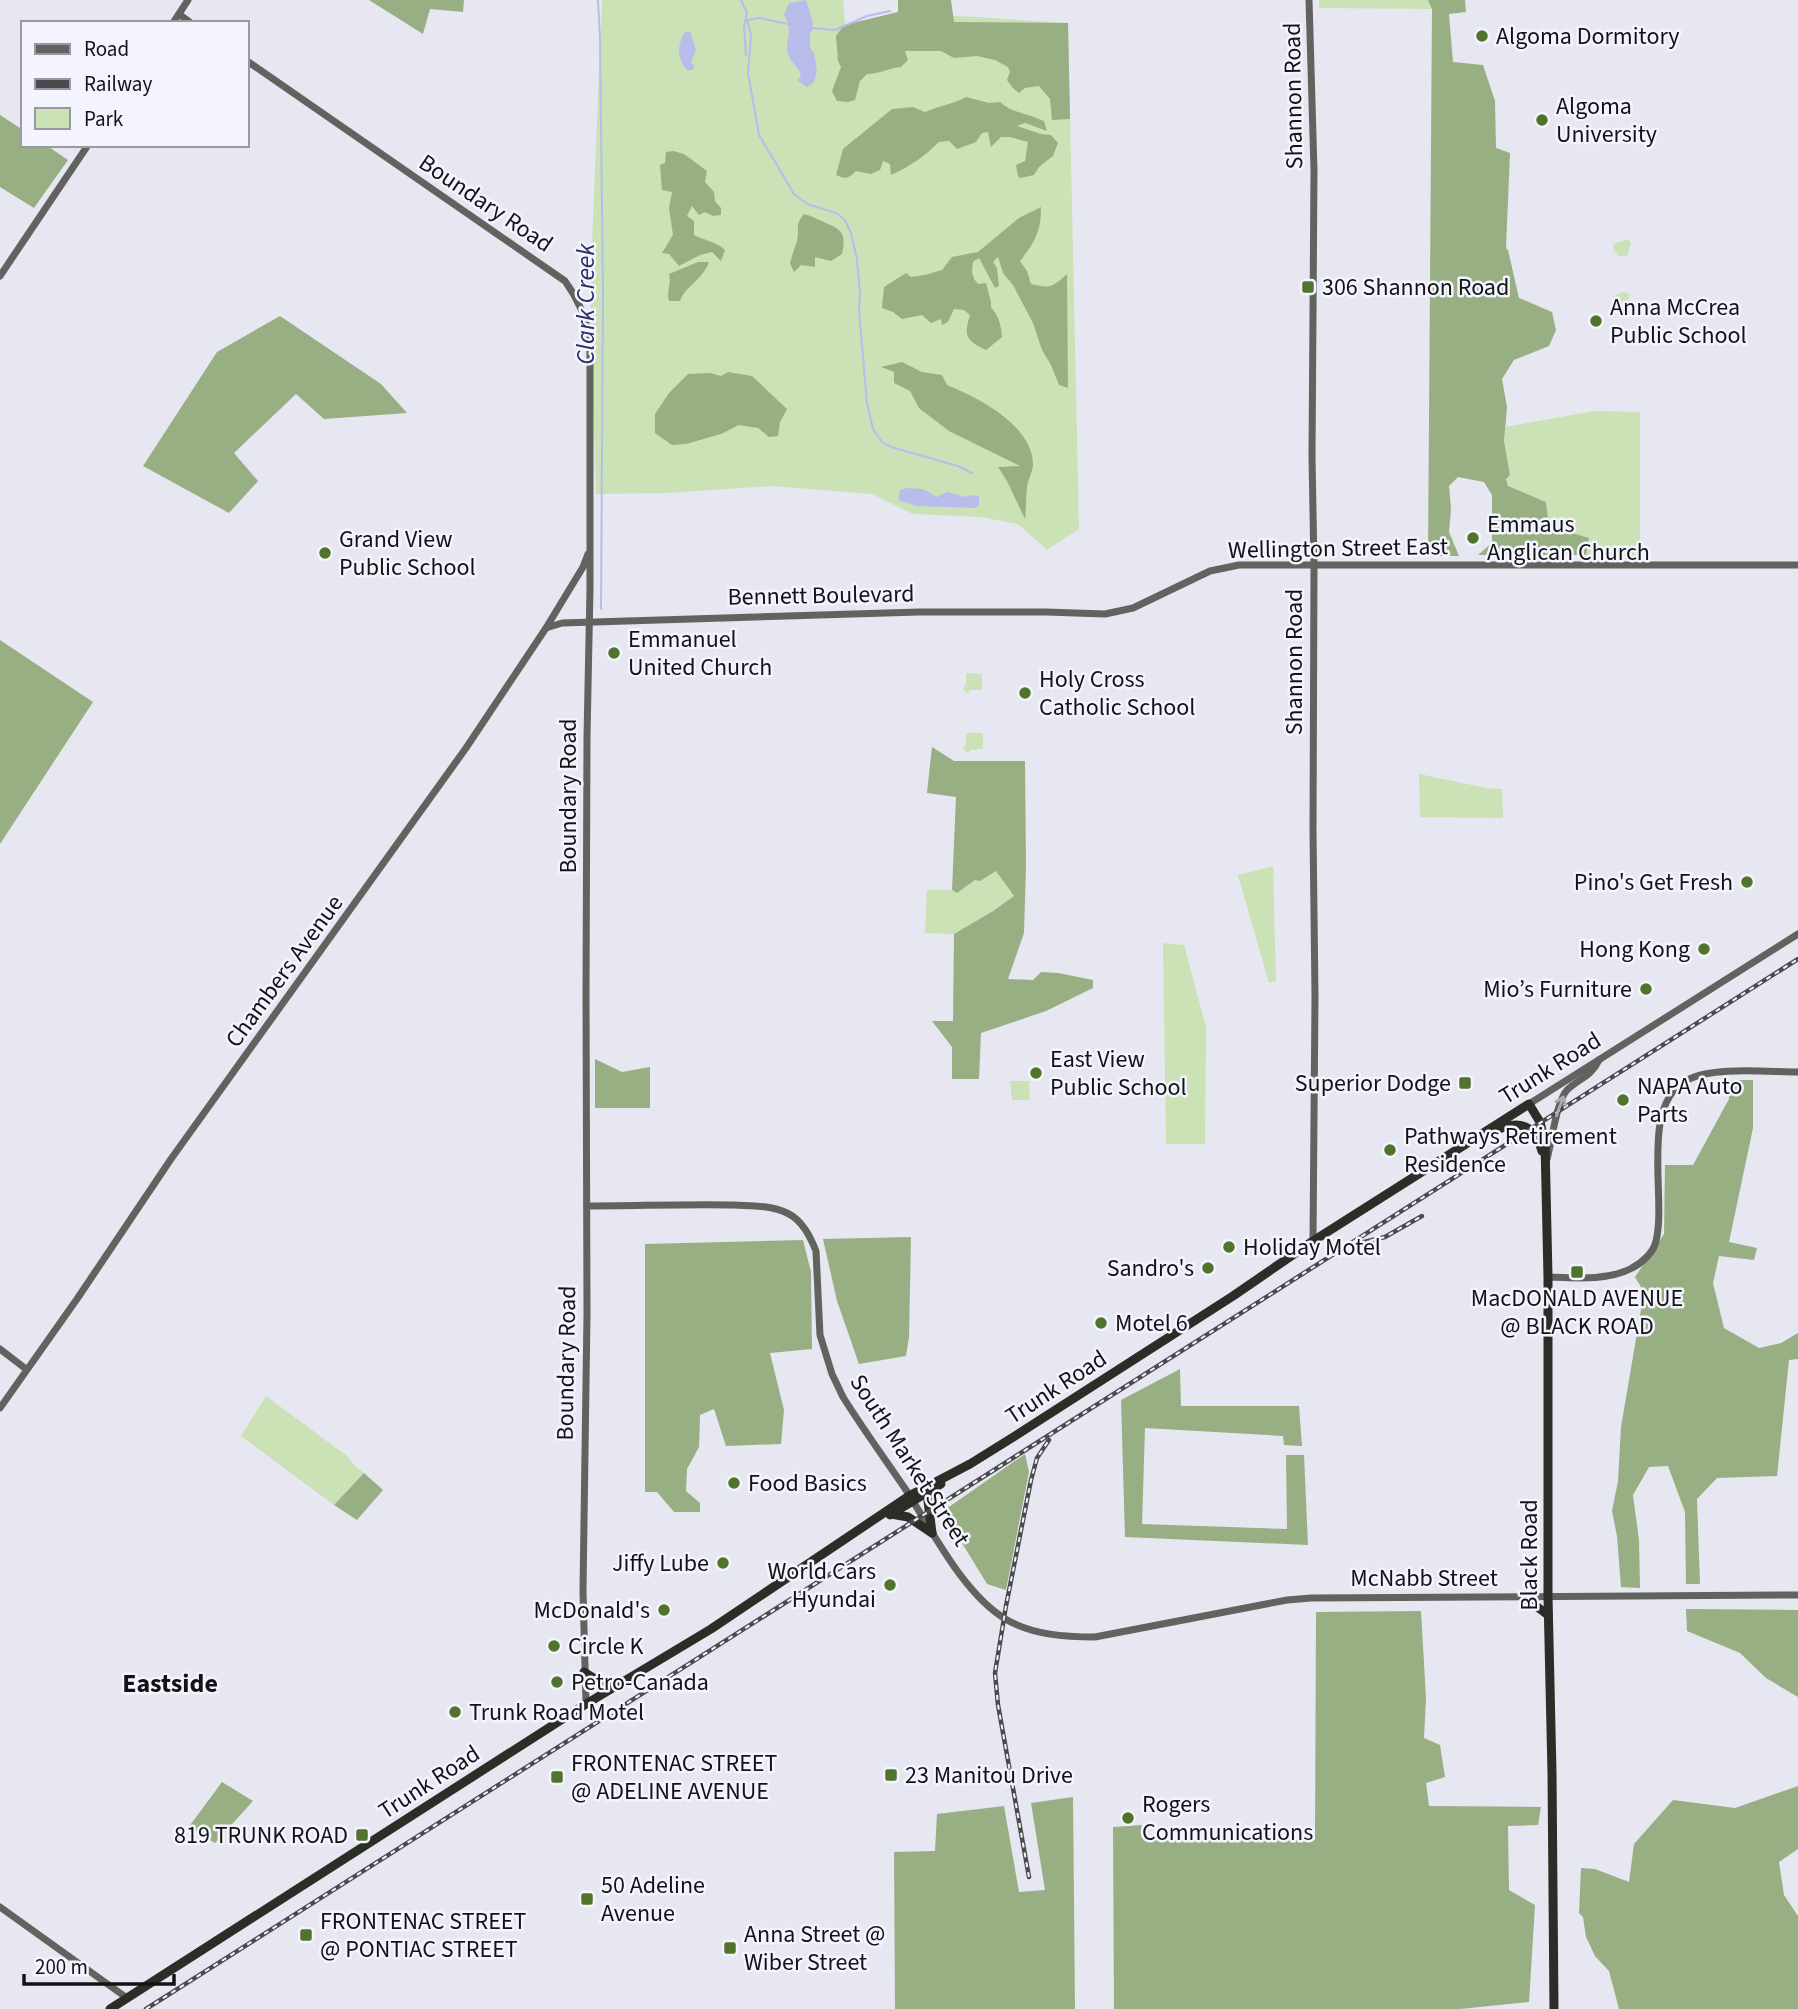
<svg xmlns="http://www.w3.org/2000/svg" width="1798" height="2009" viewBox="0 0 1798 2009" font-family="'Source Sans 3',sans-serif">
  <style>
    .green { fill: #cae2b6 }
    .forest { fill: #97af83 }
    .water { fill: #b9bceb }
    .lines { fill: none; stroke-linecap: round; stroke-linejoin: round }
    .stream { stroke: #b9bceb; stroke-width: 2 }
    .secondary { stroke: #61635f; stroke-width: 7 }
    .highway { stroke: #2a2e27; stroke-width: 9 }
    .rail-casing { stroke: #4a4b4f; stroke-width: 4.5 }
    .rail { stroke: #f3f4fd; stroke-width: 2; stroke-dasharray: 5; stroke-linecap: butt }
    .oneway { stroke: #aaacae }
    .poi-dot { fill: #50742c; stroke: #f3f4fd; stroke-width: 2.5 }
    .labels { text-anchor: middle; stroke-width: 5; stroke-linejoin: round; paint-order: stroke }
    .poi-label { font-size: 24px; fill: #131316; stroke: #f3f4fd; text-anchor: start }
    .street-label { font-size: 24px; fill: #131316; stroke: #f3f4fd }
    .water-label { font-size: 26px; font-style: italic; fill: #302d65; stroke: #f3f4fd }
    .neighbourhood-label { font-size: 26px; font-weight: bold; fill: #131316; stroke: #f3f4fd }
  </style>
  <rect width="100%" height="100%" fill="#e6e7f0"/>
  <g class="green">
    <polygon points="602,0 843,0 845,25 913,13 1068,23 1079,529 1047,550 1018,524 981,517 913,514 872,494 773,486 668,493 596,494 590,291"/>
    <polygon points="1319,0 1432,0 1432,9 1319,8"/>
    <polygon points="1628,239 1631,243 1627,256 1618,256 1614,250 1613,244"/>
    <polygon points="1624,292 1629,294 1627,310 1615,309 1613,296"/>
    <polygon points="1595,411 1640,412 1640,556 1586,555 1589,538 1549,526 1546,502 1508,486 1506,478 1510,474 1504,441 1505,427"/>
    <polygon points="966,673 982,674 982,690 970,690 968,693 963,689 966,685"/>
    <polygon points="966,733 983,733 983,749 971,750 968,753 962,748 966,745"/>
    <polygon points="1419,774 1486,788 1502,789 1503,818 1420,817"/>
    <polygon points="1273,866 1276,981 1269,983 1238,875"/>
    <polygon points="996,871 1014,896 993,911 954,934 925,933 927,890 952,890 957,893 975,880 980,881"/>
    <polygon points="1163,943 1184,945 1206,1027 1205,1144 1166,1144"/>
    <polygon points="1010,1081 1029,1081 1030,1100 1012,1100"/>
    <polygon points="266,1396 347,1456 352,1463 364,1473 334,1505 241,1436"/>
  </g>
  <g class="forest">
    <polygon points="369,0 464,0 463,12 430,9 423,34"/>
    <path d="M 898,0 L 951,0 L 954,22 L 1068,23 L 1070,119 L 1052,120 L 1050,99 L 1039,86 L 1025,88 L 1019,93 L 1013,88 L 1007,80 L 1010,72 L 1008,67 L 995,60 L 977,56 L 954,58 L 941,51 L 905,51 L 908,60 L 901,67 C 888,68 880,74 867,74 L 860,81 L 855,100 L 848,102 L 837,101 L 832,91 L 841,67 L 838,61 L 836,36 L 844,25 L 898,12 Z"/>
    <polygon points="1428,0 1465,0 1466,12 1449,14 1453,62 1483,65 1495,101 1496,148 1510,153 1506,248 1508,250 1519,298 1552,312 1556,330 1549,346 1514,360 1502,379 1507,407 1504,441 1510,475 1506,479 1508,486 1546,502 1549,526 1589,538 1586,555 1478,555 1492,543 1492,495 1484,482 1458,477 1449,486 1451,509 1449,532 1459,556 1428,556 1432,9"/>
    <path d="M 966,97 L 989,103 L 1000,102 C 1012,113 1029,114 1044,121 L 1047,131 L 1025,123 L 1017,126 L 1041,134 L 1051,135 L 1058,143 L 1053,156 L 1039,167 L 1034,175 L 1020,178 L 1018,176 L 1016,165 L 1025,161 L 1028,142 L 1010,137 L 1001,137 L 991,147 L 988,132 L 982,133 L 976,142 L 957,149 L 949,141 L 939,142 C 925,156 909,167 891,175 L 890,164 L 883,161 L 880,170 L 871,174 L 856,171 C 848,179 845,179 836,175 L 843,149 L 892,109 L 913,107 L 925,112 C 939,106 953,104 966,97 Z"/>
    <polygon points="0,115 23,130 23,145 46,145 68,160 34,208 0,187"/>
    <path d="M 673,151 L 684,154 L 707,171 L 705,182 L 714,192 L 715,201 L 721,208 L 721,215 L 713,216 L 705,212 L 699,215 L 692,206 L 687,216 L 694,221 L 694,235 C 705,241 716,241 725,250 L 721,261 L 712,252 L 700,255 L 679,266 L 669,254 L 662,253 L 673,235 L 669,208 L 672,192 L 662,190 L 660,165 L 665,163 L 666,152 Z"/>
    <path d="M 1041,207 C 1041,232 1035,242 1020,261 L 1027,271 L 1031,284 C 1050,289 1053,287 1067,274 L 1068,388 L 1059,385 L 1051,365 L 1042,350 L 1033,323 L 1013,285 L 1003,273 L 998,257 L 993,262 L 997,268 L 999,286 L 995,288 L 979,258 L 973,262 L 972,272 L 974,279 L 978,284 L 986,283 L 991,302 L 991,307 C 999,317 1001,324 1002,337 L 986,350 C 967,340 963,338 970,315 L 964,310 L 954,309 L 948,322 L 942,325 L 941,319 L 931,323 L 922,315 L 902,319 L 893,312 L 882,308 L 884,287 L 906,273 L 911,277 L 925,275 L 942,270 L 952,257 L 978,252 L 1019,218 Z"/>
    <path d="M 804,214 C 812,216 819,220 826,223 C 843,230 846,235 842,254 L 831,261 L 815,257 L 815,267 L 801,265 L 794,272 L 790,263 C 792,256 794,249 797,241 C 800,230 794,225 804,214 Z"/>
    <path d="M 698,262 L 709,262 C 702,281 686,285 680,301 L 669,301 C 666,291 672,284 669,274 Z"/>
    <polygon points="280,316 381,384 407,413 324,419 296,394 234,453 258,481 229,513 143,466 217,352"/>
    <path d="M 902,362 L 922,372 L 942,375 L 947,385 C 979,398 1034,426 1033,466 C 1032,473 1028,480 1027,487 C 1026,498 1026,509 1025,519 L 1007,481 L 998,467 L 1020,466 L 949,431 L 919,408 L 910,391 L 894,383 L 894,372 L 881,367 Z"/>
    <polygon points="728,372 752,376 787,409 780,422 778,436 769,437 758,428 739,425 721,434 686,444 672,445 655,433 655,414 669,393 688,374 710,373 721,376"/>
    <polygon points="0,640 93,702 0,844"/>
    <polygon points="932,747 954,761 1025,761 1026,867 1024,933 1008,979 1033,980 1041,972 1058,973 1093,980 1093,988 1046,1011 981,1033 979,1079 952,1079 952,1047 932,1021 953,1021 954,934 993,911 1014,896 996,871 980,881 975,880 957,893 952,890 956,797 927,793"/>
    <polygon points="595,1059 622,1072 650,1067 650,1108 595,1108"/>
    <polygon points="1727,1080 1753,1080 1753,1128 1729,1242 1757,1248 1754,1260 1719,1256 1713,1283 1724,1328 1759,1348 1781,1343 1798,1333 1798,1359 1789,1360 1777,1476 1717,1478 1697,1499 1700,1584 1686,1584 1685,1512 1668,1466 1649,1467 1633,1495 1639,1540 1640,1588 1621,1587 1617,1536 1612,1511 1618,1481 1621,1427 1644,1292 1635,1277 1664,1234 1665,1165 1693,1165 1729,1099"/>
    <polygon points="911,1237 909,1337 906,1356 859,1364 837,1301 823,1239"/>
    <polygon points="803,1240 811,1272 812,1349 770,1353 784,1410 781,1444 726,1446 714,1409 700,1415 699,1447 687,1469 686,1491 700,1503 700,1512 674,1512 657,1492 645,1492 645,1244"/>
    <polygon points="1180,1369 1181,1406 1299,1406 1302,1446 1284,1445 1283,1436 1145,1428 1142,1524 1287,1529 1286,1455 1304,1455 1308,1545 1125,1537 1121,1400"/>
    <polygon points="1025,1454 1029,1472 1006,1590 987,1584 962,1543 946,1509"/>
    <polygon points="364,1473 383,1490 357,1520 334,1505"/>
    <polygon points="1686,1609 1798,1610 1798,1697 1766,1678 1740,1653 1687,1631"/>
    <polygon points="1421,1611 1426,1698 1424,1738 1440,1745 1445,1777 1426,1783 1429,1806 1541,1807 1538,1825 1508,1826 1509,1890 1535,1905 1529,2002 1460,2009 1114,2009 1113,1827 1141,1825 1148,1840 1315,1840 1316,1612"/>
    <polygon points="222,1782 253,1801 215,1843 188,1828"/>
    <polygon points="1798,1786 1798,1849 1779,1862 1784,1895 1798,1916 1798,2009 1619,2009 1609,1971 1595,1956 1586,1937 1583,1917 1579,1913 1581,1868 1595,1869 1629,1882 1634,1844 1673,1800 1735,1808"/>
    <polygon points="1073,1797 1075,2009 895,2009 894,1852 935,1851 937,1814 1004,1806 1019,1892 1045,1890 1031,1803"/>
  </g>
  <g class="water">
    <path d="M 806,0 L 813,23 L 813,29 L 810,34 L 810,48 L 814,53 L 817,70 L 814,82 L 807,87 L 797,80 L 801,76 C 799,67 792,64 789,56 C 783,42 795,33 784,15 L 789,3 Z"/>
    <path d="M 690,31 L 696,50 L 691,62 L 694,66 L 693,70 L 687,70 C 677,58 677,47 684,33 Z"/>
    <polygon points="907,488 923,489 937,497 947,492 965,497 972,495 979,496 979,504 976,508 917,506 898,500 900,490"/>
  </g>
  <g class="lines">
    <g class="stream">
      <polyline points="598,0 600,39 603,293 601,609"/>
      <polyline points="741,0 747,13 744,25 746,56"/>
      <polyline points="788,24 759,18 747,20 751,35 748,73 759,135 794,194 807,204 836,213 845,220 851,233 857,259 860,293 859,311 867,403 873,429 882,442 891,447 958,466 972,473"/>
      <polyline points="811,28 835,30 867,16 890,11"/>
    </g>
    <g class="secondary">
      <polyline points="1309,0 1314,170 1312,457 1314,565 1313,831 1315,996 1313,1241"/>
      <polyline points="179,14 191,23"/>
      <polyline points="173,23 188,0"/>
      <path d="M 247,61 L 565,281 C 578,299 586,316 590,339 L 590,589 L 587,737 L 586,994 L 587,1314 L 583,1591 L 586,1704"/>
      <polyline points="0,276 88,145"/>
      <polyline points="546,628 562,623 919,612 1046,612 1105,614 1133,608 1210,571 1239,565 1798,565"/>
      <polyline points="1529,1104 1798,934"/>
      <path d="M 1547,1159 C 1552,1142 1556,1102 1567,1090 C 1579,1078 1591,1077 1599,1060"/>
      <path d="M 587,1206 C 635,1206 685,1204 734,1205 C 751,1206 771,1205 787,1213 C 802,1220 810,1236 816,1251 L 820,1335 L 832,1374 L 843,1397 C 863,1429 885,1459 906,1490 C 933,1532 964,1595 1007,1620 C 1034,1635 1065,1637 1095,1637 L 1287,1600 L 1311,1598 L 1798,1595"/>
      <path d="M 1548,1277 C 1575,1278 1608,1281 1632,1268 C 1642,1263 1654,1252 1656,1241 C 1667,1198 1639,1105 1687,1080 C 1714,1066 1767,1072 1798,1072"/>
      <polyline points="0,1349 26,1369"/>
      <polyline points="0,1408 77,1299 171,1159 466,748 546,628 583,567 588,554"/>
      <polyline points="0,1907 127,1998"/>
    </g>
    <g class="highway">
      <path d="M 1495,1131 C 1519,1119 1535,1125 1542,1151"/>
      <polyline points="929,1492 928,1501 932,1533"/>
      <polyline points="891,1514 908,1517 932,1533"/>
      <polyline points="890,1515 941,1484"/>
      <polyline points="1524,1597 1548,1615"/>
      <path d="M 584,1672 C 598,1682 603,1683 620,1681"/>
      <polyline points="110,2009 586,1704 711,1629 909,1496 970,1464 1015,1436 1233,1296 1313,1241 1529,1104 1540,1122 1545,1143 1548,1277 1548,1597 1552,1773 1554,2009"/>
    </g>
    <defs>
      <g id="rail">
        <polyline points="1360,1243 1385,1237 1422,1216"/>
        <polyline points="1029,1877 998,1705 995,1673 1006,1606 1031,1480 1037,1458 1049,1440"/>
        <polyline points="146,2009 1798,959"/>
      </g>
    </defs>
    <use href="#rail" class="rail-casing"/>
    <use href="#rail" class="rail"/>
  </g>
  <defs><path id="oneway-shaft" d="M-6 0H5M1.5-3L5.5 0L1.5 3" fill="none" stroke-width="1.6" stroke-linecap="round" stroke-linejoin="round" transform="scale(1.75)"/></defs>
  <use class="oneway" href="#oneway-shaft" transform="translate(1560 1106) rotate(-70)"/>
  <g class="poi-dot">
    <circle cx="1482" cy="36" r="7"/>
    <circle cx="1542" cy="120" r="7"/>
    <rect x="1301" y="280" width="14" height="14" rx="3.5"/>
    <circle cx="1596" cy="321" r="7"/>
    <circle cx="1473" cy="538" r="7"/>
    <circle cx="325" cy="553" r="7"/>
    <circle cx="614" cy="653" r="7"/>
    <circle cx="1025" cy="693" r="7"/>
    <circle cx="1747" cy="882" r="7"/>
    <circle cx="1704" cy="949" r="7"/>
    <circle cx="1646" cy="989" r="7"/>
    <circle cx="1036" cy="1073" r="7"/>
    <rect x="1458" y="1076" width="14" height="14" rx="3.5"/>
    <circle cx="1623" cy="1100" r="7"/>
    <circle cx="1390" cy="1150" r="7"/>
    <circle cx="1229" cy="1247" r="7"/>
    <circle cx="1208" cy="1268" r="7"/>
    <rect x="1570" y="1265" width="14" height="14" rx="3.5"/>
    <circle cx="1101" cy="1323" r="7"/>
    <circle cx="734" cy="1483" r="7"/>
    <circle cx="723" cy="1563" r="7"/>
    <circle cx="890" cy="1585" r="7"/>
    <circle cx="664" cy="1610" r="7"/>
    <circle cx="554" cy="1646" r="7"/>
    <circle cx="557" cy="1682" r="7"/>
    <circle cx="455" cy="1712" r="7"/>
    <rect x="884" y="1768" width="14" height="14" rx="3.5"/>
    <rect x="550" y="1770" width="14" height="14" rx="3.5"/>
    <circle cx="1128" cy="1818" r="7"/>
    <rect x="355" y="1828" width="14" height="14" rx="3.5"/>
    <rect x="580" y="1892" width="14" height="14" rx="3.5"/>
    <rect x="299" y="1928" width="14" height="14" rx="3.5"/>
    <rect x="723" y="1941" width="14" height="14" rx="3.5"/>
  </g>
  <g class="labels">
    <g class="poi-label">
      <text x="1496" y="44">Algoma Dormitory</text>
      <text x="1556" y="114">Algoma<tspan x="1556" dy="28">University</tspan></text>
      <text x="1322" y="295">306 Shannon Road</text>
      <text x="1610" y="315">Anna McCrea<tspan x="1610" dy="28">Public School</tspan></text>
      <text x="1487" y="532">Emmaus<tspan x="1487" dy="28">Anglican Church</tspan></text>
      <text x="339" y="547">Grand View<tspan x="339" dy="28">Public School</tspan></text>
      <text x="628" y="647">Emmanuel<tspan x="628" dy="28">United Church</tspan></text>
      <text x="1039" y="687">Holy Cross<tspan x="1039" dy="28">Catholic School</tspan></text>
      <text x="1733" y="890" text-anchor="end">Pino's Get Fresh</text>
      <text x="1690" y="957" text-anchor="end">Hong Kong</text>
      <text x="1632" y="997" text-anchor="end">Mio’s Furniture</text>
      <text x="1050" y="1067">East View<tspan x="1050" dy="28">Public School</tspan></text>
      <text x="1451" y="1091" text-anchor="end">Superior Dodge</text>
      <text x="1637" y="1094">NAPA Auto<tspan x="1637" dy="28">Parts</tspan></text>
      <text x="1404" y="1144">Pathways Retirement<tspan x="1404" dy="28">Residence</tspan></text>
      <text x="1243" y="1255">Holiday Motel</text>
      <text x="1194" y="1276" text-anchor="end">Sandro's</text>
      <text x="1577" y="1306" text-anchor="middle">MacDONALD AVENUE<tspan x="1577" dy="28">@ BLACK ROAD</tspan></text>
      <text x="1115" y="1331">Motel 6</text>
      <text x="748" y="1491">Food Basics</text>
      <text x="709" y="1571" text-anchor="end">Jiffy Lube</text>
      <text x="876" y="1579" text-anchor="end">World Cars<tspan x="876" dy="28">Hyundai</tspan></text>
      <text x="650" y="1618" text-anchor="end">McDonald's</text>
      <text x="568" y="1654">Circle K</text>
      <text x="571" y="1690">Petro-Canada</text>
      <text x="469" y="1720">Trunk Road Motel</text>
      <text x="571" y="1771">FRONTENAC STREET<tspan x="571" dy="28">@ ADELINE AVENUE</tspan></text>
      <text x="905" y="1783">23 Manitou Drive</text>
      <text x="1142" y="1812">Rogers<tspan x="1142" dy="28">Communications</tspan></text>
      <text x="348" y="1843" text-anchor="end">819 TRUNK ROAD</text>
      <text x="601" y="1893">50 Adeline<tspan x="601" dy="28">Avenue</tspan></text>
      <text x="320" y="1929">FRONTENAC STREET<tspan x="320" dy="28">@ PONTIAC STREET</tspan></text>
      <text x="744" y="1942">Anna Street @<tspan x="744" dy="28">Wiber Street</tspan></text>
    </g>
    <g class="street-label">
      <text transform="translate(1293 96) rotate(-91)" y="8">Shannon Road</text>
      <text transform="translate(486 203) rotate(34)" y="8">Boundary Road</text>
      <text transform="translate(1338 548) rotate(-1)" y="8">Wellington Street East</text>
      <text transform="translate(821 595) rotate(-1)" y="8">Bennett Boulevard</text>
      <text transform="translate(1294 662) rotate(-90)" y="8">Shannon Road</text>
      <text transform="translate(568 796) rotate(-90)" y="8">Boundary Road</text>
      <text transform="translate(284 971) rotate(-54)" y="8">Chambers Avenue</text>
      <text transform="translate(1550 1068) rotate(-32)" y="8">Trunk Road</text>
      <text transform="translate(566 1363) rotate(-89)" y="8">Boundary Road</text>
      <text transform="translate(1056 1387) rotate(-33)" y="8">Trunk Road</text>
      <text transform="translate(910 1460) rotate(57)" y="8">South Market Street</text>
      <text transform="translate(1529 1555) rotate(-90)" y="8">Black Road</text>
      <text x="1424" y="1586">McNabb Street</text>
      <text transform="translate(429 1782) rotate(-33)" y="8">Trunk Road</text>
    </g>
    <g class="water-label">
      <text transform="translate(585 304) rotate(-90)" y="9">Clark Creek</text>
    </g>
    <g class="neighbourhood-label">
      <text x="170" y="1692">Eastside</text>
    </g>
  </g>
  <rect x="21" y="21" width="228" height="126" fill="#f3f4fd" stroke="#999aa1" stroke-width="2"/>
  <rect x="35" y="44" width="35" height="10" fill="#61635f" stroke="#999aa1" stroke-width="2"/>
  <text x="84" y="56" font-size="21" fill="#131316">Road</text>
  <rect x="35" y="79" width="35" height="10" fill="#4a4b4f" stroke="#999aa1" stroke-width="2"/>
  <text x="84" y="91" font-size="21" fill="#131316">Railway</text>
  <rect x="35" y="108" width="35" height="21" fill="#cae2b6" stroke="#999aa1" stroke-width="2"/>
  <text x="84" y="126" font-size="21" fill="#131316">Park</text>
  <path d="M24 1974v10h150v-10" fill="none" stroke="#131316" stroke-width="3.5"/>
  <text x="35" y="1974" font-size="21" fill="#131316" stroke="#f3f4fd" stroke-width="5" paint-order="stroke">200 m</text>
</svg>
